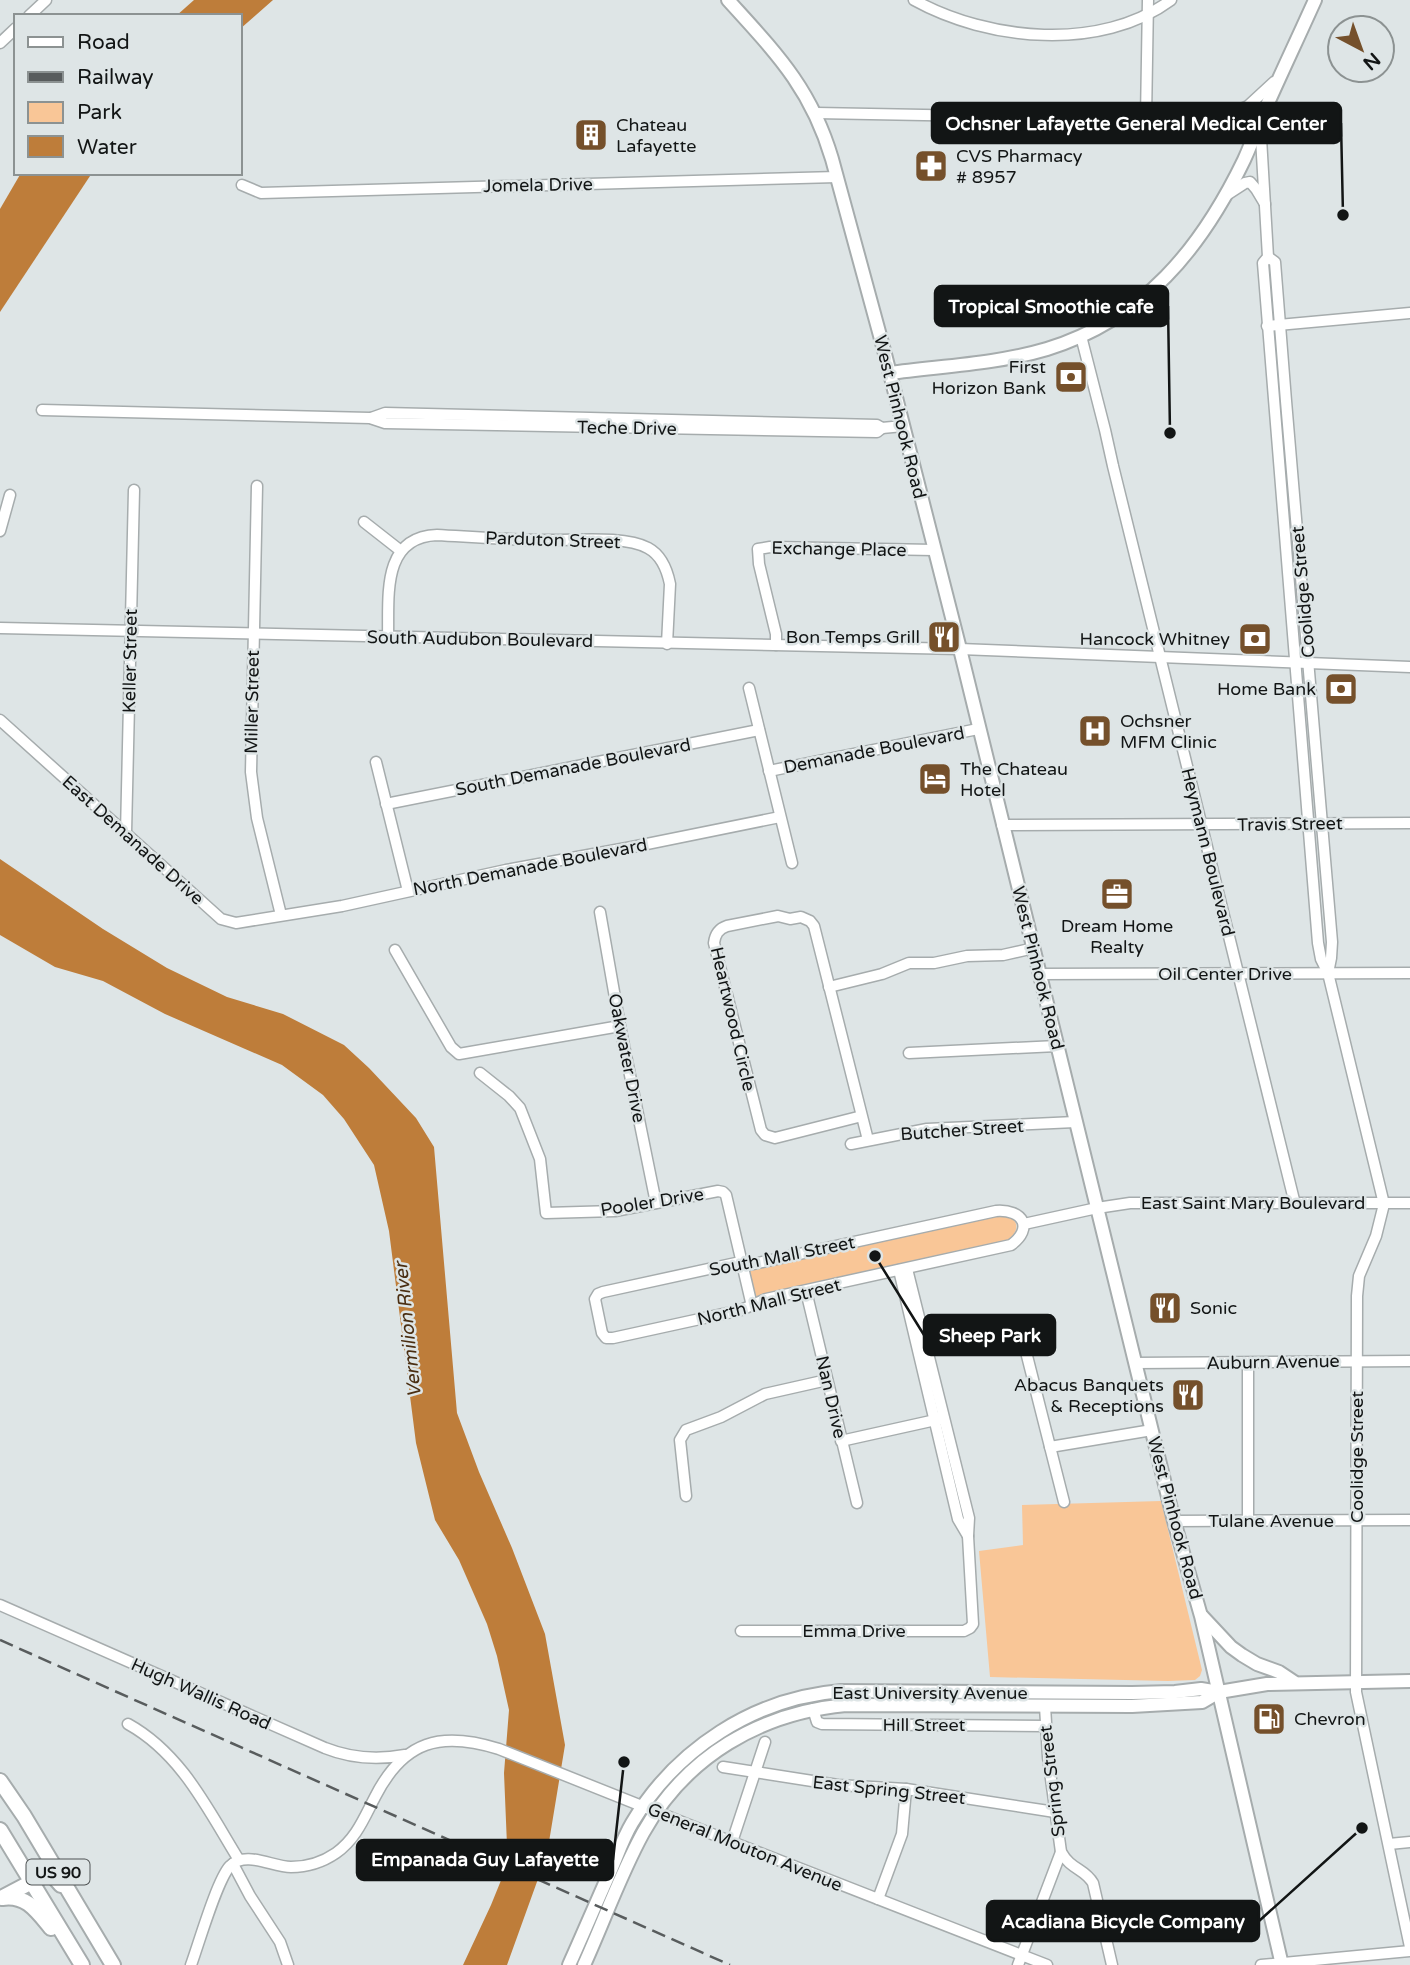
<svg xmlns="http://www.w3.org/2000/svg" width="1410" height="1965" viewBox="0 0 1410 1965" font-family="'Varela Round',sans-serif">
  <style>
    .green { fill: #f9c697 }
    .water { fill: #be7d3a }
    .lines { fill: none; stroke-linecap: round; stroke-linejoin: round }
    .minor-casing { stroke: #a6acad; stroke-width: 13 }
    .major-casing { stroke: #a6acad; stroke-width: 16 }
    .highway-casing { stroke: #a6acad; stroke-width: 18 }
    .minor { stroke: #fff; stroke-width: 10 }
    .major { stroke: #fff; stroke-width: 12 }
    .highway { stroke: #fff; stroke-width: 14 }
    .rail { stroke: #585c5d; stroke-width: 2.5; stroke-dasharray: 14 7; stroke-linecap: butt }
    .labels { text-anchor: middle; stroke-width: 5; stroke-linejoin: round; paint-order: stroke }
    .shield { fill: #dee5e6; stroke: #4f5354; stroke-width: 2 }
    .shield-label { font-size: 16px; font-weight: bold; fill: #121515 }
    .poi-label { font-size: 18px; fill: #121515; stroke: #dee5e6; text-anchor: start }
    .street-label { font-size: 18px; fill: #121515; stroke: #dee5e6 }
    .water-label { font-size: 19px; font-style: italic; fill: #4a2e12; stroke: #dee5e6 }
    .leader { fill: none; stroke: #121515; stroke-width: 2.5 }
    .callout-dot { fill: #121515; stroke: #dee5e6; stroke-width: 2.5 }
    .callout { fill: #121515; stroke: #121515; stroke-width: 2.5 }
    .callout-label { font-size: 19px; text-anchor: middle; font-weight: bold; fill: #fff }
  </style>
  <rect width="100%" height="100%" fill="#dee5e6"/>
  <g class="green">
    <path d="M 998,1214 C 1022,1216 1022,1234 1001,1244 L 756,1298 L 749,1269 Z"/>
    <polygon points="1161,1501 1202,1670 1200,1676 1195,1680 1168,1681 990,1677 979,1551 1023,1545 1022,1505"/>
  </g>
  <g class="water">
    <polygon points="194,0 273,0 240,29 240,16 176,16"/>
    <polygon points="21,173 92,173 0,312 0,209"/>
    <polygon points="0,859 103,929 167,968 227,997 283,1014 344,1045 369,1068 416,1118 434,1147 457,1413 479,1472 512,1548 545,1634 565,1745 547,1854 507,1965 463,1965 491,1905 504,1873 507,1845 504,1773 509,1710 497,1656 487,1624 459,1560 435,1520 416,1443 389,1231 374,1165 344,1119 323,1095 282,1065 165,1014 103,981 55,967 0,935"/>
  </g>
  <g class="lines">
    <defs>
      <g id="minor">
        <path d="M 914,0 C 988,41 1101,52 1171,0"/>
        <polyline points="29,16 46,0"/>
        <polyline points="0,43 16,28"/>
        <polyline points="816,113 1260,121 1268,257 1263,263 1318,943 1321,959 1328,973 1384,1204 1376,1236 1359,1276 1357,1296 1356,1692 1410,1947"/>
        <polyline points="1224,117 1248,106 1274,82"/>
        <polyline points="1146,118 1148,0"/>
        <polyline points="242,185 261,193 837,177"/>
        <polyline points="1225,196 1245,183 1250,182 1256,189 1265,204"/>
        <polyline points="1268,257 1275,262 1286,401 1332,942 1331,958 1328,973"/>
        <polyline points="1267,326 1410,313"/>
        <polyline points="1081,336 1105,430 1113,466 1295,1204"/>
        <polyline points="42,410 370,418 385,423 877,432 882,428"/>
        <polyline points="371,418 385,413 877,425 882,428 903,426"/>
        <polyline points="257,486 251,772 257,818 281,915"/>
        <polyline points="364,522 401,551"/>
        <polyline points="0,531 10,495"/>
        <polyline points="0,628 960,649 1410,667"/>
        <path d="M 388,637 C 389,597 381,537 437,535 C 473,537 509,540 546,540 C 573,541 624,535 648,548 C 661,555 667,569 670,584 L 667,644"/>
        <polyline points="776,645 776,634 759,564 758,549 770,547 934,550"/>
        <polyline points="749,688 792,863"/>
        <polyline points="0,720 221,919 236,923 342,906 506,870 632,847 780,817"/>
        <polyline points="376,762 408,891"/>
        <polyline points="769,771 978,729"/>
        <polyline points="386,804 759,730"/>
        <polyline points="1002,825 1410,823"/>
        <polyline points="126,833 134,490"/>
        <polyline points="600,912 620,1026 656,1203"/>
        <polyline points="395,950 451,1047 459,1054 620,1026"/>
        <polyline points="1039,974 1410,973"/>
        <polyline points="829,987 882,974 909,963 934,963 967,956 1003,955 1034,948"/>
        <polyline points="909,1053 1057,1046"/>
        <polyline points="480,1073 509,1096 520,1108 540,1159 546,1213 615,1211 718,1191 723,1192 726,1195 752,1306"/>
        <path d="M 862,1116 L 775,1138 L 765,1135 L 761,1130 L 714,943 C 715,935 718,929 727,926 L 778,916 L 790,919 L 801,917 L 810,921 L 814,926 C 832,998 850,1069 868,1140"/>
        <polyline points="851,1144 927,1129 1075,1122"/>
        <path d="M 996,1211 C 1023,1209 1034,1228 1011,1245 L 766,1299 L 741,1310 L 613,1338 L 606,1338 L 602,1333 L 595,1299 L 598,1294 L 603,1292 L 736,1263 L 749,1265 Z"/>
        <polyline points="1024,1224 1097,1208 1130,1203 1410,1203"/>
        <polyline points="899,1270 958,1519 968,1536"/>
        <polyline points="806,1291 857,1503"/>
        <polyline points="1023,1340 1064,1502"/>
        <polyline points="1135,1363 1410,1361"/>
        <polyline points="841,1441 940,1419"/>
        <polyline points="1050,1447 1152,1430"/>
        <polyline points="686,1496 680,1440 686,1430 721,1417 765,1394 827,1380"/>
        <polyline points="1248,1520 1248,1363"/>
        <polyline points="1174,1521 1410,1520"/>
        <path d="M 0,1605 L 325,1748 C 350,1758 378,1760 405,1755"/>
        <polyline points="741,1631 964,1631 970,1628 973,1624 968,1536 969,1518 907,1269"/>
        <path d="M 1045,1706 L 1048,1757 L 1061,1852 C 1071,1870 1084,1868 1093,1883 L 1112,1965"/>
        <polyline points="813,1709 817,1722 822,1724 1045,1726"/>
        <path d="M 128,1724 C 182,1754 208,1810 239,1860"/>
        <polyline points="723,1767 838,1785 906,1789 1055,1812"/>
        <polyline points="732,1842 765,1742"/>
        <polyline points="1389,1844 1410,1842"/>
        <polyline points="233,1864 250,1896 280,1942 288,1965"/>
        <polyline points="878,1899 902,1834 906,1789"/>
        <path d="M 191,1965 C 199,1943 217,1880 230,1866 C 246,1850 272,1867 291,1867 C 307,1867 323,1862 336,1853 C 356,1839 364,1818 375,1797 C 404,1740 441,1731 499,1749 L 732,1842 L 1047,1965"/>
        <polyline points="1018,1965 1061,1852"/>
        <polyline points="1261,1965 1410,1951"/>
      </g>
      <g id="major">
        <path d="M 728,0 C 776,53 811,88 832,159 L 885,354 L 960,649 L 1174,1521 L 1201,1616 L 1282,1965"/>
        <path d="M 890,373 C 941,366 997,364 1047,349 C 1144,319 1201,249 1244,160 C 1250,147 1255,134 1260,121 C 1278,80 1297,40 1315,0"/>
        <polyline points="1202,1616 1231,1647 1242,1655 1257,1664 1279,1672 1294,1682"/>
        <path d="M 569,1965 C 583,1934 596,1903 610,1872 C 617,1856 623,1838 632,1823 C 676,1749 754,1698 841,1691 L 1132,1693 L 1175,1692 L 1201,1689 L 1219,1692"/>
        <path d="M 584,1965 C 604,1921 620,1875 643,1833 C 686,1756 760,1713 846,1705 L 1132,1706 L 1202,1702 L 1219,1692 L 1267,1684 L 1410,1681"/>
      </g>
      <g id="highway">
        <polyline points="0,1781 24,1816 113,1965"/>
        <polyline points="0,1830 82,1965"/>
        <polyline points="3,1897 45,1875 54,1877 61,1885"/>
        <path d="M 2,1898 C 26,1894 37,1911 51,1928"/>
      </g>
    </defs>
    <use href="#minor" class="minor-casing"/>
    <use href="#major" class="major-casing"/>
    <use href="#highway" class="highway-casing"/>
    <use href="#minor" class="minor"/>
    <use href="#major" class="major"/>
    <use href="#highway" class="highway"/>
    <polyline class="rail" points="0,1640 730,1965"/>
  </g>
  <defs>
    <symbol id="building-square" viewBox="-11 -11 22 22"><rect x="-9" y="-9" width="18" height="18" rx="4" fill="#75502b" stroke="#dee5e6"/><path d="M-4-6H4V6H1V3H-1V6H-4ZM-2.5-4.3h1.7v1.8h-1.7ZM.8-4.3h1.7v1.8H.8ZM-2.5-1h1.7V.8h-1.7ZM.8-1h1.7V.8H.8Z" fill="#fff"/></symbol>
    <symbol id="pharmacy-square" viewBox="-11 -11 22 22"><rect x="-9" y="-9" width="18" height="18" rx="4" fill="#75502b" stroke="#dee5e6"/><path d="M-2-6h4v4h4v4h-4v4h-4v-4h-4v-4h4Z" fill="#fff"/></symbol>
    <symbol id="bank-square" viewBox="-11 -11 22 22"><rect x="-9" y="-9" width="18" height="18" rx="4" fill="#75502b" stroke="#dee5e6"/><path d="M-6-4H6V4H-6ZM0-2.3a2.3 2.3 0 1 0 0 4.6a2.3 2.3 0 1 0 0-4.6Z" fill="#fff"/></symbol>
    <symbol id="restaurant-square" viewBox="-11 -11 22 22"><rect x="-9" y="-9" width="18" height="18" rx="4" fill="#75502b" stroke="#dee5e6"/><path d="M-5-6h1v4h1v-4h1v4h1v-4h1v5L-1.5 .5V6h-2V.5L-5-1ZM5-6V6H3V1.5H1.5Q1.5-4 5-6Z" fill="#fff"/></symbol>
    <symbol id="hospital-square" viewBox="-11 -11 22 22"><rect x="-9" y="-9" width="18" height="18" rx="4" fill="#75502b" stroke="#dee5e6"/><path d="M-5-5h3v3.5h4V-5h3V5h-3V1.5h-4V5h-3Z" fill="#fff"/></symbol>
    <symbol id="hotel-square" viewBox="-11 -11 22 22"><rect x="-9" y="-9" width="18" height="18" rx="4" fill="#75502b" stroke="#dee5e6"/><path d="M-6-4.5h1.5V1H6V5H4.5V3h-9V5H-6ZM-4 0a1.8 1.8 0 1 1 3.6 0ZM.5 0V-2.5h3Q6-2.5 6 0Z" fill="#fff"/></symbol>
    <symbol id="office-square" viewBox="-11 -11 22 22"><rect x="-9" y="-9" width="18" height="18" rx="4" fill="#75502b" stroke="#dee5e6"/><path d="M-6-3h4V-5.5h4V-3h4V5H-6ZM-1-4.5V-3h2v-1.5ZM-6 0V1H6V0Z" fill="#fff"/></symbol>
    <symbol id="fuel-square" viewBox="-11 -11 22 22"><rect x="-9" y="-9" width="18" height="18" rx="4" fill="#75502b" stroke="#dee5e6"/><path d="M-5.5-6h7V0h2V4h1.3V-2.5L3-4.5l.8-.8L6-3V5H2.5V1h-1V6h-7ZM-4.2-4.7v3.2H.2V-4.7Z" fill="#fff"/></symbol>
  </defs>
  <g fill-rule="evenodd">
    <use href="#building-square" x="572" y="116" width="38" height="38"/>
    <use href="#pharmacy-square" x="912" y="147" width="38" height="38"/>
    <use href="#bank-square" x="1052" y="358" width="38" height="38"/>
    <use href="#restaurant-square" x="925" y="618" width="38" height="38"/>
    <use href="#bank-square" x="1236" y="620" width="38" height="38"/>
    <use href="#bank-square" x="1322" y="670" width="38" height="38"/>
    <use href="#hospital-square" x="1076" y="712" width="38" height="38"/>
    <use href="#hotel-square" x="916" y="760" width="38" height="38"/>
    <use href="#office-square" x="1098" y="875" width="38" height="38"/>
    <use href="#restaurant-square" x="1146" y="1289" width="38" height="38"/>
    <use href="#restaurant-square" x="1169" y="1376" width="38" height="38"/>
    <use href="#fuel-square" x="1250" y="1700" width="38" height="38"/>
  </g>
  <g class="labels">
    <rect class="shield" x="26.5" y="1859.5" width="63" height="25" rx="5"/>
    <g class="shield-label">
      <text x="58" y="1878">US 90</text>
    </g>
    <g class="poi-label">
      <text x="616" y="131">Chateau<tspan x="616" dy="21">Lafayette</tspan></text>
      <text x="956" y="162">CVS Pharmacy<tspan x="956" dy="21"># 8957</tspan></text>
      <text x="1046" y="373" text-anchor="end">First<tspan x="1046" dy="21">Horizon Bank</tspan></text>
      <text x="920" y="643" text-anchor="end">Bon Temps Grill</text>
      <text x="1230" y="645" text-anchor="end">Hancock Whitney</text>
      <text x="1316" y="695" text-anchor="end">Home Bank</text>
      <text x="1120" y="727">Ochsner<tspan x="1120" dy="21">MFM Clinic</tspan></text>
      <text x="960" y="775">The Chateau<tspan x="960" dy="21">Hotel</tspan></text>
      <text x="1117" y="932" text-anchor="middle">Dream Home<tspan x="1117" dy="21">Realty</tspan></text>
      <text x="1190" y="1314">Sonic</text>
      <text x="1164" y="1391" text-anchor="end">Abacus Banquets<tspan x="1164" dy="21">&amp; Receptions</tspan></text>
      <text x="1294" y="1725">Chevron</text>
    </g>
    <g class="street-label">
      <text transform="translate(538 185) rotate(-1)" y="6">Jomela Drive</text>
      <text transform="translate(900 417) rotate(76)" y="6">West Pinhook Road</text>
      <text transform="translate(627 428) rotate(1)" y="6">Teche Drive</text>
      <text transform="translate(553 540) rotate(2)" y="6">Parduton Street</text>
      <text transform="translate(839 549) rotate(1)" y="6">Exchange Place</text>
      <text transform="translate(1303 592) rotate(-95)" y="6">Coolidge Street</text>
      <text transform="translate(480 639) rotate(1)" y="6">South Audubon Boulevard</text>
      <text transform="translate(130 661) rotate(-89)" y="6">Keller Street</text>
      <text transform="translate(252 702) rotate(-89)" y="6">Miller Street</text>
      <text transform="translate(874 750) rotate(-11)" y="6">Demanade Boulevard</text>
      <text transform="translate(573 767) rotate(-11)" y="6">South Demanade Boulevard</text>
      <text transform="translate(1290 824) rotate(-1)" y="6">Travis Street</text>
      <text transform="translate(133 840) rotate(42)" y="6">East Demanade Drive</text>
      <text transform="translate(1208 852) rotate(76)" y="6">Heymann Boulevard</text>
      <text transform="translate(530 867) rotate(-11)" y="6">North Demanade Boulevard</text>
      <text transform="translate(1038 968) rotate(76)" y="6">West Pinhook Road</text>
      <text x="1225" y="980">Oil Center Drive</text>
      <text transform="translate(733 1019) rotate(77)" y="6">Heartwood Circle</text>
      <text transform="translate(627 1058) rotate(79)" y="6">Oakwater Drive</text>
      <text transform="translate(962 1130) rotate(-4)" y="6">Butcher Street</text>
      <text transform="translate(652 1202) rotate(-9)" y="6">Pooler Drive</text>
      <text x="1253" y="1209">East Saint Mary Boulevard</text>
      <text transform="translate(782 1256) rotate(-11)" y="6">South Mall Street</text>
      <text transform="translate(769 1302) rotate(-14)" y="6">North Mall Street</text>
      <text transform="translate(1273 1362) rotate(-1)" y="6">Auburn Avenue</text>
      <text transform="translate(831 1397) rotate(77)" y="6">Nan Drive</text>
      <text transform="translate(1357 1457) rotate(-90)" y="6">Coolidge Street</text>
      <text transform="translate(1175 1518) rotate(75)" y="6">West Pinhook Road</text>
      <text x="1271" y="1527">Tulane Avenue</text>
      <text x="854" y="1637">Emma Drive</text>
      <text x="930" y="1699">East University Avenue</text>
      <text transform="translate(201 1694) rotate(24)" y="6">Hugh Wallis Road</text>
      <text x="924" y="1731">Hill Street</text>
      <text transform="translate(1052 1781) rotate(-97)" y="6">Spring Street</text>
      <text transform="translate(889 1790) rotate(6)" y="6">East Spring Street</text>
      <text transform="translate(745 1847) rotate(22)" y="6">General Mouton Avenue</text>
    </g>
    <g class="water-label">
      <text transform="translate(407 1330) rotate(-96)" y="7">Vermilion River</text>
    </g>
  </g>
  <path class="leader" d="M1343 215L1341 123M1170 433L1168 306M875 1256L924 1335M624 1762L613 1860M1362 1828L1259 1921"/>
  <g class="callout-dot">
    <circle cx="1343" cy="215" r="7"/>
    <circle cx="1170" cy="433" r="7"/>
    <circle cx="875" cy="1256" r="7"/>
    <circle cx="624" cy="1762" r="7"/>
    <circle cx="1362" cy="1828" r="7"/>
  </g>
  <g class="callout">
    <rect x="932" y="103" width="409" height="40" rx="7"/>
    <rect x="935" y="286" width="233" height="40" rx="7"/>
    <rect x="924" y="1315" width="131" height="40" rx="7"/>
    <rect x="357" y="1840" width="256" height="40" rx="7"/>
    <rect x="987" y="1901" width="272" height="40" rx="7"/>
  </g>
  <g class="callout-label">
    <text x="1136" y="130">Ochsner Lafayette General Medical Center</text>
    <text x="1051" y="313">Tropical Smoothie cafe</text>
    <text x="990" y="1342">Sheep Park</text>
    <text x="485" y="1866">Empanada Guy Lafayette</text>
    <text x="1123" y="1928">Acadiana Bicycle Company</text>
  </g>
  <rect x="14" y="14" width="228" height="161" fill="#dee5e6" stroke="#8c9292" stroke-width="2"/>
  <rect x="28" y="37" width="35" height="10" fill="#ffffff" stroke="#8c9292" stroke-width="2"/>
  <text x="77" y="49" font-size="21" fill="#121515">Road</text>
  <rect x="28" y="72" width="35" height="10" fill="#585c5d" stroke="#8c9292" stroke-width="2"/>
  <text x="77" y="84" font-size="21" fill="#121515">Railway</text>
  <rect x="28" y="102" width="35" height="21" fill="#f9c697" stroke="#8c9292" stroke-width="2"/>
  <text x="77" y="119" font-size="21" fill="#121515">Park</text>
  <rect x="28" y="136" width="35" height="21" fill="#be7d3a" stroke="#8c9292" stroke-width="2"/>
  <text x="77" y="154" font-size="21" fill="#121515">Water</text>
  <g transform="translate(1361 49) rotate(139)"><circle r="33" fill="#dee5e6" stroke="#8c9292" stroke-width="2"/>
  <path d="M0-5L12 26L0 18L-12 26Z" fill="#75502b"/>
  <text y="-10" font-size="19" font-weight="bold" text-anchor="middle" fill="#121515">N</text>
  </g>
</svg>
